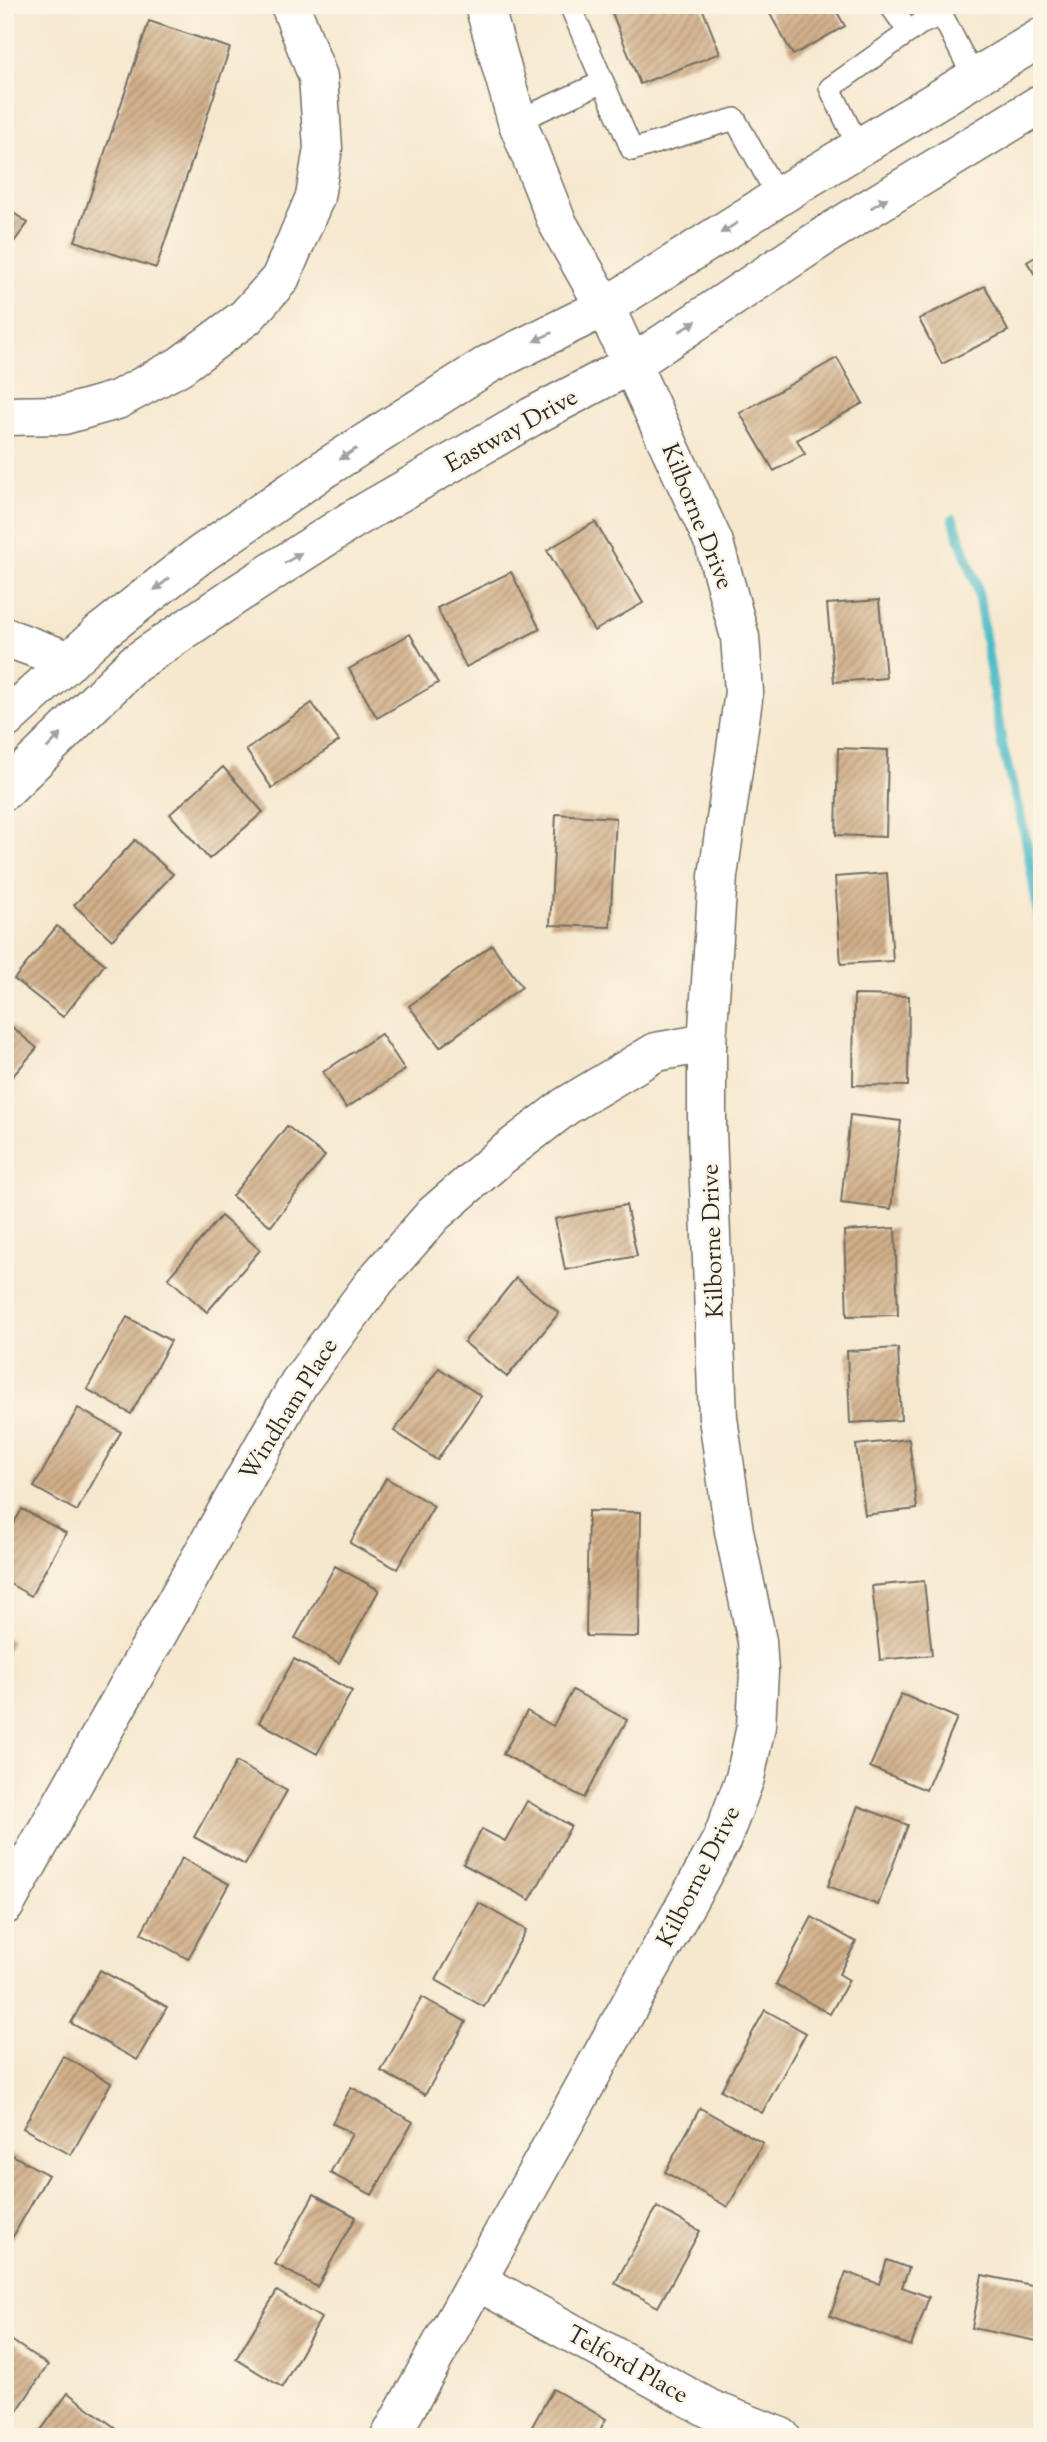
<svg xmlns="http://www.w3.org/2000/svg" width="1047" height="2442" viewBox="0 0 1047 2442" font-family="'Sorts Mill Goudy',serif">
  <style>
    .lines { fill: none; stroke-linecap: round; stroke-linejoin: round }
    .stream { stroke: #4ebcc8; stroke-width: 10 }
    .building { fill: url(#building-hatch) }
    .lane-casing { stroke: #726d64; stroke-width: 24 }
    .street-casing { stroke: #726d64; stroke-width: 41 }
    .secondary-casing { stroke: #726d64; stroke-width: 41 }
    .primary-casing { stroke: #726d64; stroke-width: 41 }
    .lane { stroke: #fff; stroke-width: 21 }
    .street { stroke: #fff; stroke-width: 38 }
    .secondary { stroke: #fff; stroke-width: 38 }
    .primary { stroke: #fff; stroke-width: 38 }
    .oneway { fill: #a0a0a0 }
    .labels { text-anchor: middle; stroke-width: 5; stroke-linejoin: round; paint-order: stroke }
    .street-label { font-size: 24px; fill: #2b2b2b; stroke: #fcf5e5 }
  </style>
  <defs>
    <pattern id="building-hatch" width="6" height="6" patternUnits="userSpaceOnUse" patternTransform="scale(1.75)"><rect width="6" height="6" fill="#d0ae88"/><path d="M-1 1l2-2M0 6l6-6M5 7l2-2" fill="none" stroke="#a98e6f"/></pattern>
  </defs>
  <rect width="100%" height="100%" fill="#fcf5e5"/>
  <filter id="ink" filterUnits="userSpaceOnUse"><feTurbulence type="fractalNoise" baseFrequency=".0143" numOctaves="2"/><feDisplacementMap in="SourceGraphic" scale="14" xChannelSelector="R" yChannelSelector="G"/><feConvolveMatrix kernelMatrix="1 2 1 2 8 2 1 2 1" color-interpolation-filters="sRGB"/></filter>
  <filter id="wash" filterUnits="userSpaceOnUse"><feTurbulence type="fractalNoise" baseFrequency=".00686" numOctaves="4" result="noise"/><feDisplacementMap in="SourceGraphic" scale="28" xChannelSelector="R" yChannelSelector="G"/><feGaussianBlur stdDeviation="1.57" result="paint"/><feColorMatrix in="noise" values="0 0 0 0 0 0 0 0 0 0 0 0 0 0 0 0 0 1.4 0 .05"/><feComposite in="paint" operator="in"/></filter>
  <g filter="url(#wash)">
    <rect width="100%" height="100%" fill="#f6e8cf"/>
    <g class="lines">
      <polyline class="stream" points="953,519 977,586 1002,745 1026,839 1042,935"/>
    </g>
    <g id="blocks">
      <g class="building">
        <polygon points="609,5 701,5 720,53 640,84"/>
        <polygon points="765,5 833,5 845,26 793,55"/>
        <polygon points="149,21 230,48 156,268 75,241"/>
        <polygon points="5,207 28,223 5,254"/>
        <polygon points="1042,253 1042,286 1027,262"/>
        <polygon points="985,286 1008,331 942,364 919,319"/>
        <polygon points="837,358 863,403 797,440 805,454 774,471 740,413"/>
        <polygon points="595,522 643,603 594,631 547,550"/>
        <polygon points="511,572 540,629 466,667 437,608"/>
        <polygon points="879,600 886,678 834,682 827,604"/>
        <polygon points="410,634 438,683 377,718 349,669"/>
        <polygon points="312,703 339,741 272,788 246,750"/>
        <polygon points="838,748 888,750 886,837 836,835"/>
        <polygon points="223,767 263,812 209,859 170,814"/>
        <polygon points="556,814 616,818 610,927 550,925"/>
        <polygon points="135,840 173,874 112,940 74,905"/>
        <polygon points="887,873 893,961 841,964 835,877"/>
        <polygon points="57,926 105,964 63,1017 14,979"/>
        <polygon points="492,945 522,987 440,1047 409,1006"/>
        <polygon points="854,995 909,996 908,1086 853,1085"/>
        <polygon points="5,1021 37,1048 5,1085"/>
        <polygon points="381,1034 405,1070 346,1108 323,1072"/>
        <polygon points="850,1115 901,1121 891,1209 841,1203"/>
        <polygon points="287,1126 325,1156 271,1226 232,1196"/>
        <polygon points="626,1205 637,1256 565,1270 555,1219"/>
        <polygon points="221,1216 260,1250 207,1312 168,1278"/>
        <polygon points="895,1228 898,1315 847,1316 844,1231"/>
        <polygon points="516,1278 559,1313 507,1377 464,1342"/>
        <polygon points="127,1317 171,1341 131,1414 87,1389"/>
        <polygon points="898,1348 901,1420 850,1423 847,1351"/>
        <polygon points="439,1368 481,1396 437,1460 394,1431"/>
        <polygon points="78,1408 121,1432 77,1511 34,1487"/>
        <polygon points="909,1439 917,1509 865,1515 856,1445"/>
        <polygon points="386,1478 434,1506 397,1569 350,1543"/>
        <polygon points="22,1509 66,1533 31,1596 5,1581 5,1539"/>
        <polygon points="588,1511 641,1512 639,1637 586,1636"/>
        <polygon points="335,1566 379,1590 339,1663 295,1638"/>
        <polygon points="924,1581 932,1655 880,1660 872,1586"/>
        <polygon points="5,1637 12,1641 5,1654"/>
        <polygon points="294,1659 352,1691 317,1754 259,1722"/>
        <polygon points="573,1690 627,1720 584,1798 503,1754 527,1711 553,1726"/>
        <polygon points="901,1694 957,1718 926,1790 870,1767"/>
        <polygon points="236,1762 287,1791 245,1865 194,1837"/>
        <polygon points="527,1801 571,1826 530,1900 463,1864 482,1829 505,1841"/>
        <polygon points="858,1806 908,1825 878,1905 828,1886"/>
        <polygon points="182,1858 229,1884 188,1959 141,1933"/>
        <polygon points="479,1903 526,1930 484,2007 436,1980"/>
        <polygon points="812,1917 856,1942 839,1974 849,1980 830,2014 776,1984"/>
        <polygon points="100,1970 167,2007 137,2060 71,2023"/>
        <polygon points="422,1997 466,2022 425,2095 381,2071"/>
        <polygon points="765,2010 806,2033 762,2113 721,2090"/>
        <polygon points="63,2056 111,2083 71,2155 23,2128"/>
        <polygon points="351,2087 413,2122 372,2195 330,2173 352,2134 332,2123"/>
        <polygon points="700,2108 763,2143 728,2207 665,2172"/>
        <polygon points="5,2151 48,2175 11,2240 5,2237"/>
        <polygon points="314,2194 356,2217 317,2287 275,2264"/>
        <polygon points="657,2207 700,2231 658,2307 615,2283"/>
        <polygon points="887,2260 909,2268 902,2287 929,2297 911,2346 830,2316 846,2272 879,2284"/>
        <polygon points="982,2275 1042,2287 1042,2342 972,2328"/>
        <polygon points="277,2291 321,2318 282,2387 236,2359"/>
        <polygon points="5,2336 48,2365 5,2429"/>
        <polygon points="553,2389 606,2419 596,2437 526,2437"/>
        <polygon points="68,2393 128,2437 36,2437"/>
      </g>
    </g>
  </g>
  <g filter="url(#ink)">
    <use href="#blocks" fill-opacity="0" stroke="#726d64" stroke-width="2"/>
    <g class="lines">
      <defs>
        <g id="lane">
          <polyline points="570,5 632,150 735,119 778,197"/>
          <polyline points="890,5 909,32"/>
          <polyline points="517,121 603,82"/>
          <polyline points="859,148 830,88 920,24 942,15 974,78"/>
        </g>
        <g id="street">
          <polyline points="5,416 64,415 117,400 180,366 246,317 280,279 315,197 323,148 318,77 290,5"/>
          <polyline points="5,637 70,661"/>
          <polyline points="5,1905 299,1383 376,1280 434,1214 501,1156 566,1106 656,1052 707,1043"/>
          <polyline points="479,2282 710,2409 781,2437"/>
          <polyline points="390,2437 722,1839 745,1778 756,1726 759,1672 757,1641 734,1531 718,1418 707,1131 707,1043 718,876 744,692 740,637 714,543 605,307"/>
        </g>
        <polyline id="secondary" points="484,5 517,121 557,222 605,307"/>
        <g id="primary">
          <polyline points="5,720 100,633 197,557 324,469 489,364 605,307 802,182 1042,37"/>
          <polyline points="5,790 134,664 236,595 352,520 531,417 632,364 829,233 1042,103"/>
        </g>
      </defs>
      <use href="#lane" class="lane-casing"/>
      <use href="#street" class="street-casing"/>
      <use href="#secondary" class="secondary-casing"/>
      <use href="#primary" class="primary-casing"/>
      <use href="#lane" class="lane"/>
      <use href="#street" class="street"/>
      <use href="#secondary" class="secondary"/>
      <use href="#primary" class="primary"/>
    </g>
    <defs><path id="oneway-solid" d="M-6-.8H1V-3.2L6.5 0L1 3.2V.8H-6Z" transform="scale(1.75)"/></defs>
    <g class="oneway">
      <use href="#oneway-solid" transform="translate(879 203) rotate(-32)"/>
      <use href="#oneway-solid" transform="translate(729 228) rotate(148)"/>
      <use href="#oneway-solid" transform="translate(688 326) rotate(-33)"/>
      <use href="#oneway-solid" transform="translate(543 337) rotate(154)"/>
      <use href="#oneway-solid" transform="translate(348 454) rotate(147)"/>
      <use href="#oneway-solid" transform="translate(293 558) rotate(-32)"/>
      <use href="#oneway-solid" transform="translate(162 584) rotate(142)"/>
      <use href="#oneway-solid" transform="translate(54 741) rotate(-45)"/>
    </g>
  </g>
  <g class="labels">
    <g class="street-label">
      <text transform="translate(511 430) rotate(-29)" y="8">Eastway Drive</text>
      <text transform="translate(698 516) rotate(68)" y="8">Kilborne Drive</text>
      <text transform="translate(712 1241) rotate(-92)" y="8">Kilborne Drive</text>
      <text transform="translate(288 1409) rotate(-58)" y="8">Windham Place</text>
      <text transform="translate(698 1876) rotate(-63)" y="8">Kilborne Drive</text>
      <text transform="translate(628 2364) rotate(29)" y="8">Telford Place</text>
    </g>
  </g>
  <rect width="1047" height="2442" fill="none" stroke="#fcf5e5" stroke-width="28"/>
</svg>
